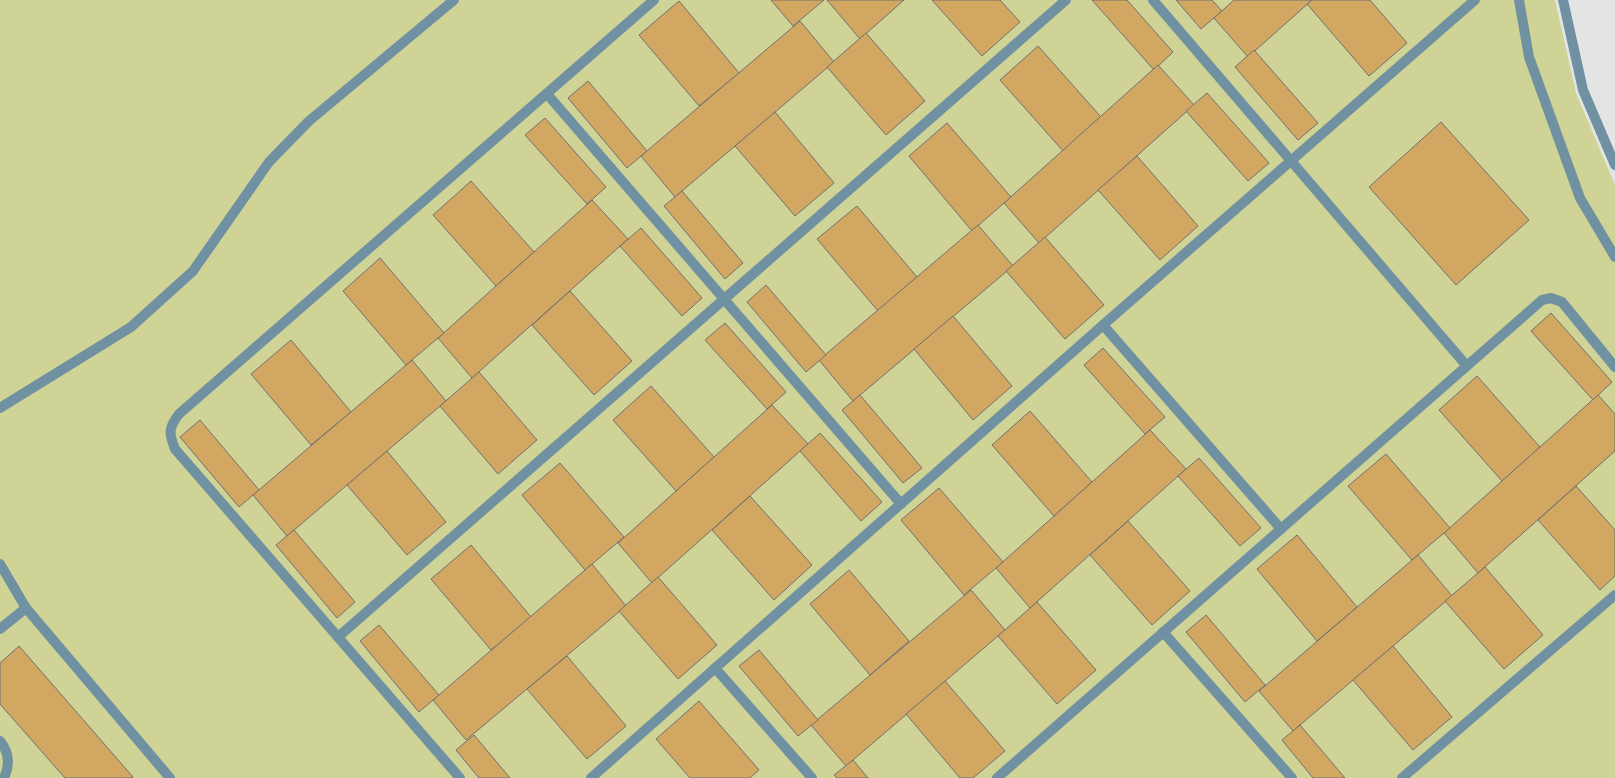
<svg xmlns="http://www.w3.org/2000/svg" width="1615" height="778" viewBox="0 0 1615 778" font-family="Overpass,sans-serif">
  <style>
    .green { fill: #cfd496 }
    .building { fill: #d2a762; stroke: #71706f }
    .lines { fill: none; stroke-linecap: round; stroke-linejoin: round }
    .minor { stroke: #7091a2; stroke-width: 10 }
  </style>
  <rect width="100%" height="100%" fill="#e4e4e5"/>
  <polygon class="green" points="0,0 1555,0 1576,93 1615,185 1615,778 0,778"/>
  <g class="building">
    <polygon points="771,0 824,0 793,26"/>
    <polygon points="827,0 904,0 860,39"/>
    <polygon points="932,0 1000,0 1020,22 982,56"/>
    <polygon points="1092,0 1127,0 1173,52 1154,70"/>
    <polygon points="1176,0 1212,0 1222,11 1201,29"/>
    <polygon points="1234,0 1312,0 1248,57 1214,18"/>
    <polygon points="1312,0 1370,0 1407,43 1369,76 1307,4"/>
    <polygon points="679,1 739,73 699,106 639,35"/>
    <polygon points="800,21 834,62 675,197 641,156"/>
    <polygon points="866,33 925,101 886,135 827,67"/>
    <polygon points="1038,46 1101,117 1063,151 1000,80"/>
    <polygon points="1254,50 1318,123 1298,140 1235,67"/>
    <polygon points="1158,65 1194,105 1039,243 1004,203"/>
    <polygon points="588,81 647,151 627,168 568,98"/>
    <polygon points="1207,93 1269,163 1248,181 1186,111"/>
    <polygon points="775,112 834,183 795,216 735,146"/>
    <polygon points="545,118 606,187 587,204 525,135"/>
    <polygon points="1441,122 1529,220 1456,285 1369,187"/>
    <polygon points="947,123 1011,197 972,231 909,156"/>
    <polygon points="1137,156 1198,226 1160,260 1098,190"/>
    <polygon points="471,181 534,252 496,286 433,215"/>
    <polygon points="682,191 743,263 725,279 664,206"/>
    <polygon points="592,200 628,239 472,378 438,338"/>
    <polygon points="857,206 917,277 878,311 817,239"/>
    <polygon points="978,225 1013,266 853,401 819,360"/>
    <polygon points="641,228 702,298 682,316 620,246"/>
    <polygon points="1045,237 1104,305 1065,339 1006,271"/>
    <polygon points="380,258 444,333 406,365 343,291"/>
    <polygon points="766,285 826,355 806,372 747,302"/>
    <polygon points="570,291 632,361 594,395 532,325"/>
    <polygon points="1551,313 1612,382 1593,400 1531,331"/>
    <polygon points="953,316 1012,386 973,420 914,349"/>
    <polygon points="725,323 786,392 767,409 705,340"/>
    <polygon points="291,340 351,412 311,445 251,374"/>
    <polygon points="1103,348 1165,417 1145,434 1084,365"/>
    <polygon points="412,360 446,401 287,536 253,495"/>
    <polygon points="479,372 537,440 498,474 440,406"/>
    <polygon points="1477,376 1540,447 1502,481 1439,410"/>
    <polygon points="651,386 714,457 676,491 613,420"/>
    <polygon points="860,395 922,468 903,483 842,410"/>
    <polygon points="1598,395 1615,414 1615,451 1478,573 1444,533"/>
    <polygon points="772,405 808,444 652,583 618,543"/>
    <polygon points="1030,411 1092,482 1054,516 992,445"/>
    <polygon points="200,420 259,490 239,507 180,437"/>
    <polygon points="1150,430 1186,469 1030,608 996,568"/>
    <polygon points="820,433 882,502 861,521 800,451"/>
    <polygon points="387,451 446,522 407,555 347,485"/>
    <polygon points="1386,454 1450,528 1412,560 1348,486"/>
    <polygon points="1199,458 1261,528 1240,546 1178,476"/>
    <polygon points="560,463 624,537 585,570 522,495"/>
    <polygon points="1576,486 1615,530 1615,576 1600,590 1538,520"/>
    <polygon points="939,488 1003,562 964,595 901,520"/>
    <polygon points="750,496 812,565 774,600 712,530"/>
    <polygon points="1128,521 1190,591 1152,625 1090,555"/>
    <polygon points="294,530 355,602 337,618 276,545"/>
    <polygon points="1297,535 1357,607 1317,641 1257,569"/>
    <polygon points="471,545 531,617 491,650 431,579"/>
    <polygon points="1418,555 1452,596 1293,731 1259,691"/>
    <polygon points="592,564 626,606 466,740 433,700"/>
    <polygon points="1485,567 1543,635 1504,669 1445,601"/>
    <polygon points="849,570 909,641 870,675 810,604"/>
    <polygon points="658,577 717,645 678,679 619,611"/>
    <polygon points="971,590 1005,630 846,766 811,725"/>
    <polygon points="1037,602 1096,670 1057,704 998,636"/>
    <polygon points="1206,615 1265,685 1245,702 1186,632"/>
    <polygon points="379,625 439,695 419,712 360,641"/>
    <polygon points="19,646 133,777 132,778 65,778 0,704 0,663"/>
    <polygon points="1393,646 1452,717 1413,750 1353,680"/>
    <polygon points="759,650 818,720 798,736 739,666"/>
    <polygon points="567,656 626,726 587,759 527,689"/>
    <polygon points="945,681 1005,751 973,778 960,778 906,714"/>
    <polygon points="699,701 759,770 750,778 690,778 656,739"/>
    <polygon points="1300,725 1345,778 1313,778 1282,740"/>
    <polygon points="474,735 510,778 479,778 456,750"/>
    <polygon points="853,760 868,778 837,778 834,775"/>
  </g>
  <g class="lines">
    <g class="minor">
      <polyline points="1153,0 1466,365"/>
      <polyline points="1519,0 1529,57 1580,198 1615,257"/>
      <polyline points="1563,0 1583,90 1615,165"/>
      <polyline points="547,94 901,504"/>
      <polyline points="1103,325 1281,529"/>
      <polyline points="0,408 131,327 193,271 269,162 309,121 454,0"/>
      <polyline points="0,564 26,608 170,778"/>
      <polyline points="0,629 26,608"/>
      <polyline points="1163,632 1292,778"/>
      <polyline points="338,637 1066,0"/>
      <polyline points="715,668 812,778"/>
      <path d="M 0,741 C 9,752 10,765 4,778"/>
      <path d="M 460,778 L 175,449 C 169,434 168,428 179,414 L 654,0"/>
      <polyline points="591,778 1103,325 1475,0"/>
      <polyline points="997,778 1542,300 1551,298 1562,302 1615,367"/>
      <polyline points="1402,778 1615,595"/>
    </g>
  </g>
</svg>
